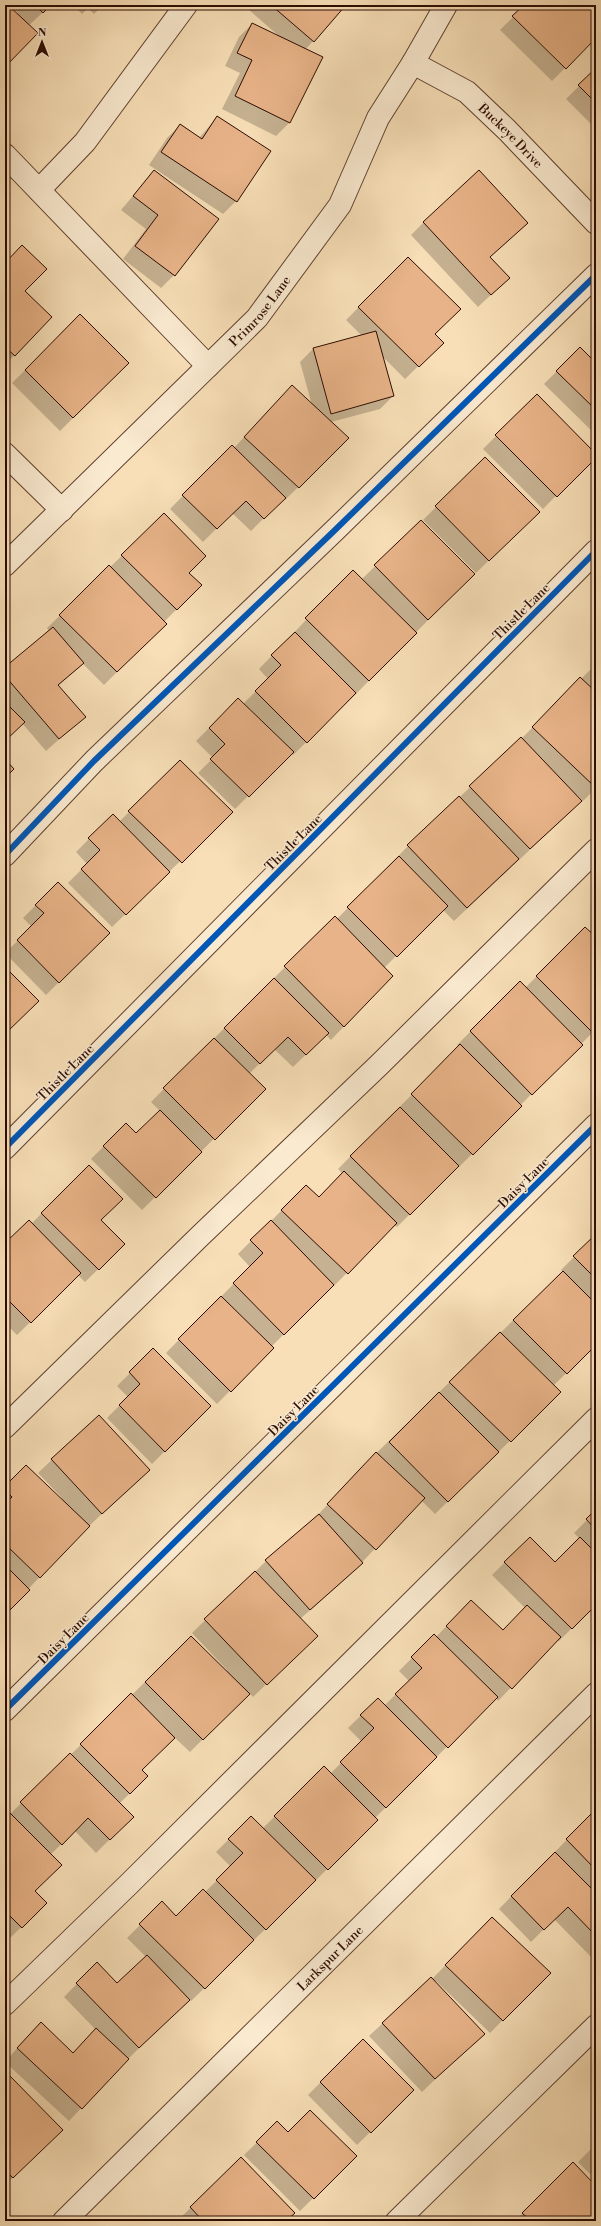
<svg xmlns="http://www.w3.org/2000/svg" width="601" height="2226" viewBox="0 0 601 2226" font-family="'Libre Bodoni',serif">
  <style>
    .shadow { fill: #0003 }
    .building { fill: #e8b388; stroke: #2c0b01 }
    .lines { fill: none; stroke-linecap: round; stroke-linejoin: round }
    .minor-casing { stroke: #5f402e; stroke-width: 24 }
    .minor { stroke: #faead0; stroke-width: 22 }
    .cycleway-casing { stroke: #faead0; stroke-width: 8 }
    .cycleway { stroke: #0057b8; stroke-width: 6 }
    .labels { text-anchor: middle; stroke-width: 3; stroke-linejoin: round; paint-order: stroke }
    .street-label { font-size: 13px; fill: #2c0b01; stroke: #faead0 }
  </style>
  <rect width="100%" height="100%" fill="#f8dfb7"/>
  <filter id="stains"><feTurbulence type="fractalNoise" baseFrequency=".005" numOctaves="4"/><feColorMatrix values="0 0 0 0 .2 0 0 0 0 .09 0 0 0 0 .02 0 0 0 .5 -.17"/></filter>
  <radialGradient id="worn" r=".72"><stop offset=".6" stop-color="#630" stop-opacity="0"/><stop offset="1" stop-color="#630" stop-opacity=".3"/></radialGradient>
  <g class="shadow">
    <polygon points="5,5 17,14 18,13 10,5 51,5 28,26 5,65"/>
    <polygon points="73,5 103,5 94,14 88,8 82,14"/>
    <polygon points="251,5 345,5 305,50 321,58 289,123 276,136 222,109 240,73 225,66 239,37 252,24 280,37 248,9"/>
    <polygon points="525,5 596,5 596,37 552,81 500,30"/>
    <polygon points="596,69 596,129 566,99"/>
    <polygon points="217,117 236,201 223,214 149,165 167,138 180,125 199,138"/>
    <polygon points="154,171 174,275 161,288 123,259 146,229 121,210"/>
    <polygon points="424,222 489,257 495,291 478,307 411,235"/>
    <polygon points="408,258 434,334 442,343 405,379 382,356 393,396 380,409 331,422 348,438 285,500 283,499 251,531 232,513 203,542 170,509 232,446 234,448 279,400 312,405 300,362 313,349 362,336 346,320"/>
    <polygon points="5,264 24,292 51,317 5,365"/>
    <polygon points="80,316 128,363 60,431 12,383"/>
    <polygon points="580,348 596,364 596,435 544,384"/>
    <polygon points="537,395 596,455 543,509 483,449"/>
    <polygon points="485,458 538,512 476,573 423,520"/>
    <polygon points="164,515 188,573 201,585 164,622 165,624 104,685 83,664 58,686 84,717 46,751 22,723 5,740 5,668 49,631 47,628"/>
    <polygon points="421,521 473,574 356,694 293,755 291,753 235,809 198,773 213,758 196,741 238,699 243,704 268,679 259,669 353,571 362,579"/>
    <polygon points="596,664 596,788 583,801 577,795 568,814 454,921 443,910 384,968 392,976 331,1040 326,1035 293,1067 274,1049 249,1074 264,1089 142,1210 91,1159 126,1124 136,1135 160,1111 151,1102 285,967 335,918 337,919 408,846 521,739"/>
    <polygon points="180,761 231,812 112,927 68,883 87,864 76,852 89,839 119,822"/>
    <polygon points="58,883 108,933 46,995 5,953 32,927 23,918"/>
    <polygon points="596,925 596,1029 459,1167 458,1166 397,1227 394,1225 334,1286 333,1285 271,1347 272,1348 217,1404 166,1353 250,1267 238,1254 306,1186 319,1198 343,1174 338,1169 459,1047 457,1045 470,1032 520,983 525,988 585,928 589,932"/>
    <polygon points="89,1166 100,1221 124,1244 85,1282 78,1275 17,1335 7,1325 5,1326 5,1245 31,1224"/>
    <polygon points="596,1235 596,1344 553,1386 560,1392 435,1514 421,1500 349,1576 300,1619 303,1649 253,1697 249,1693 190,1752 174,1737 141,1770 134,1789 119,1804 132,1817 96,1853 75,1831 50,1855 34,1891 46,1903 8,1940 5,1936 5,1819 191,1637 226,1671 227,1670 192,1633 266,1561 315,1518 363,1466 563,1272 561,1270"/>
    <polygon points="153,1350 210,1406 152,1464 107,1418 128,1397 117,1386"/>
    <polygon points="98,1416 149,1470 89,1526 5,1613 5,1487 61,1499 62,1498 38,1473"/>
    <polygon points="596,1511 596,1604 559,1641 557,1640 498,1701 496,1698 375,1818 377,1820 314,1882 191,2001 189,1999 128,2059 69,2121 5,2062 28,2036 73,2054 96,2030 64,1997 97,1963 117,1984 146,1957 127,1938 162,1903 176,1917 205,1892 231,1867 216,1852 251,1817 263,1828 324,1768 330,1774 362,1742 348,1728 378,1699 384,1706 409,1681 399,1671 434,1636 436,1637 458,1614 502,1631 525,1608 492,1575 505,1562 555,1563 580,1539 574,1533"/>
    <polygon points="596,1810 596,1962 554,1919 531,1942 499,1909"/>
    <polygon points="479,1931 549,1973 490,2033 436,1981 435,1982 470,2046 422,2092 369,2036 431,1978 432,1979"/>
    <polygon points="363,2040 413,2090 357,2145 308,2095"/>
    <polygon points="5,2078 49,2143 5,2185"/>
    <polygon points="277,2123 288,2134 356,2156 300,2211 244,2155"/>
    <polygon points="596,2144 596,2180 578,2162"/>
    <polygon points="241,2159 285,2221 177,2221"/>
    <polygon points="573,2164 596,2187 596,2221 515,2221"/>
  </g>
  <g class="building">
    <polygon points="5,5 8,5 38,33 5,67"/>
    <polygon points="35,5 51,5 43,13"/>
    <polygon points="271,5 346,5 314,42"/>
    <polygon points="524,5 596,5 596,38 566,69 512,16"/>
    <polygon points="252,23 323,57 290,123 235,96 252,60 237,53"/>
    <polygon points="596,68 596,103 578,85"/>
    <polygon points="217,116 271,151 237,202 161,152 180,124 202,139"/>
    <polygon points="154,170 219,219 175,276 135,246 158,215 133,196"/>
    <polygon points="479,170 528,223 490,257 510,278 491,295 423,222"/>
    <polygon points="22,245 47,269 25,291 52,317 15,356 5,347 5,263"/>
    <polygon points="408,257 461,309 435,334 444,343 419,367 358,307"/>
    <polygon points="80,314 129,363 73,418 25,370"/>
    <polygon points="376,331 394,396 331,414 313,348"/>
    <polygon points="580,347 596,363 596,410 556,371"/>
    <polygon points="292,385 349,438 299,488 244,437"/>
    <polygon points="537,394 596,454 596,458 557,497 495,435"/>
    <polygon points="232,445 286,498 264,519 246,501 217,529 182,495"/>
    <polygon points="485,457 540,512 489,561 435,506"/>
    <polygon points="164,513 206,556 189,573 202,585 177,610 121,555"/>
    <polygon points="421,520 475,574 428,620 374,565"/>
    <polygon points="109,565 167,624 117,672 59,615"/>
    <polygon points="353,570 417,633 369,681 305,618"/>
    <polygon points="53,627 84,663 58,685 86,717 59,739 5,676 5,667"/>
    <polygon points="295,632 356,693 307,743 255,691 281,665 271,655"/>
    <polygon points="580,677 596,692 596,788 532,727"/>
    <polygon points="238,698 294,752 249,797 210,759 225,744 209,728"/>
    <polygon points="5,702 25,722 5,741"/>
    <polygon points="521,737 582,801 530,849 469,786"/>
    <polygon points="5,759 14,769 5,778"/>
    <polygon points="180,760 233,812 182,863 128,811"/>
    <polygon points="459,796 519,859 467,908 407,845"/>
    <polygon points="113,814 170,872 126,915 81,869 100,850 88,838"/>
    <polygon points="399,856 448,906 397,957 347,907"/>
    <polygon points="58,882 110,933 59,983 17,940 44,913 35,905"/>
    <polygon points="335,916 393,976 344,1027 284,966"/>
    <polygon points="585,927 596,937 596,1030 593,1033 536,976"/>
    <polygon points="5,967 39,1001 5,1034"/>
    <polygon points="274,978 329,1033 306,1055 288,1037 260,1064 224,1028"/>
    <polygon points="520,981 583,1045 532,1095 470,1031"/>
    <polygon points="214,1038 266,1089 215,1140 163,1088"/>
    <polygon points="460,1044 522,1106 473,1155 411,1094"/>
    <polygon points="400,1107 459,1166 410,1215 350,1156"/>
    <polygon points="160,1110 202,1152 156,1198 103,1146 126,1123 136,1133"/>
    <polygon points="89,1165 123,1199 101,1220 125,1244 99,1270 41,1213"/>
    <polygon points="344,1171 397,1223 348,1274 281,1210 306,1185 319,1197"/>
    <polygon points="29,1220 81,1273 31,1323 5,1297 5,1243"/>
    <polygon points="271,1220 334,1285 284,1335 233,1283 263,1253 250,1240"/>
    <polygon points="596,1234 596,1279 573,1256"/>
    <polygon points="563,1271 596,1304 596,1345 567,1374 513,1320"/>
    <polygon points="221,1296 274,1348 231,1392 178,1339"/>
    <polygon points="500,1332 561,1392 511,1442 449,1382"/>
    <polygon points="153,1348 211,1406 165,1452 119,1405 140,1384 129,1372"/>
    <polygon points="439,1392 499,1452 448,1502 389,1442"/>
    <polygon points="99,1415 150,1470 102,1514 51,1459"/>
    <polygon points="376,1452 425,1498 376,1550 327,1504"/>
    <polygon points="26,1465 90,1526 40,1578 5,1544 5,1504 12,1497 5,1490 5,1486"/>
    <polygon points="596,1509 596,1530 586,1519"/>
    <polygon points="319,1514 363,1563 310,1610 265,1560"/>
    <polygon points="530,1537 555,1562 580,1537 596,1553 596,1605 572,1629 504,1562"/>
    <polygon points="5,1565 30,1590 5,1615"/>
    <polygon points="255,1571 318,1636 267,1685 204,1619"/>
    <polygon points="471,1600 503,1630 527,1605 561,1637 512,1689 446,1626"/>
    <polygon points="434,1634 498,1697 448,1748 395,1694 422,1668 411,1657"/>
    <polygon points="191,1636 250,1694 203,1740 145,1682"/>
    <polygon points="131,1693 175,1738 142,1770 148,1776 130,1794 80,1744"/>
    <polygon points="378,1698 437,1757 386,1808 340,1762 374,1728 360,1715"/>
    <polygon points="70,1753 134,1817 110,1840 88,1818 62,1845 20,1802"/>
    <polygon points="324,1766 378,1820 328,1870 274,1816"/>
    <polygon points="596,1809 596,1870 566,1839"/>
    <polygon points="10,1813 62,1865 35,1891 47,1903 22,1928 5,1911 5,1818"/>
    <polygon points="251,1816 316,1880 266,1930 216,1880 243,1853 228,1839"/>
    <polygon points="555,1852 596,1893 596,1936 568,1907 544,1930 511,1896"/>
    <polygon points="203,1889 254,1940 205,1989 139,1924 162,1901 176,1916"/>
    <polygon points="492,1917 551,1973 503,2021 445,1965"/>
    <polygon points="147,1955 190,2000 139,2048 76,1983 97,1962 117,1983"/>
    <polygon points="431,1977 485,2034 435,2079 382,2023"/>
    <polygon points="41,2022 73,2053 96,2028 129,2059 82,2109 17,2048"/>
    <polygon points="363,2039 414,2090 371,2133 320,2082"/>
    <polygon points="8,2074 63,2130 13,2178 5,2170 5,2077"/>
    <polygon points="310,2110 357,2156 314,2199 256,2142 277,2121 288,2132"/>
    <polygon points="241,2157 295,2213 286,2221 203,2221 190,2207"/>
    <polygon points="573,2162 596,2186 596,2221 531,2221 522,2213"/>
  </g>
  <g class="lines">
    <defs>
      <g id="minor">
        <path id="s1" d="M 413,63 L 467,92 L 507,130 L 596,223"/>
        <polyline points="5,155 208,366"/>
        <polyline points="39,190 85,142 186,5"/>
        <polyline points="5,454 62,510"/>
        <path id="s2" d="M 5,565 L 257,318 L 340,205 L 378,118 L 413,63 L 446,5"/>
        <polyline points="5,855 94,761 335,530 596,275"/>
        <polyline points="5,1148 596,551"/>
        <polyline points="5,1427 200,1236 379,1065 596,850"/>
        <polyline points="5,1710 596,1125"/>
        <polyline points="5,2004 129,1884 596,1419"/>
        <path id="s3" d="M 64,2221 L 596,1694"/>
        <polyline points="397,2221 596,2026"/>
      </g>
    </defs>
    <use href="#minor" class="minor-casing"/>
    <use href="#minor" class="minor"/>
    <defs>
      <g id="cycleway">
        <polyline points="5,855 94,761 335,530 596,275"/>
        <polyline points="5,1148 596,551"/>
        <polyline points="5,1710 596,1125"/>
      </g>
    </defs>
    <use href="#cycleway" class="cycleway-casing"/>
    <use href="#cycleway" class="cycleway"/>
  </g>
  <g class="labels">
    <g class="street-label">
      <text dy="5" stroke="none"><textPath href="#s1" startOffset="123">Buckeye Drive</textPath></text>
      <text dy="5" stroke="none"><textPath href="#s2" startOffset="360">Primrose Lane</textPath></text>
      <text transform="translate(521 611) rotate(-45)" y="5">Thistle Lane</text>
      <text transform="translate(293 842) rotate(-45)" y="5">Thistle Lane</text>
      <text transform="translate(65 1072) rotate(-45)" y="5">Thistle Lane</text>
      <text transform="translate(523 1182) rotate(-45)" y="5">Daisy Lane</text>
      <text transform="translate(293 1410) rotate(-45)" y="5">Daisy Lane</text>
      <text transform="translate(63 1638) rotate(-45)" y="5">Daisy Lane</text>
      <text dy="5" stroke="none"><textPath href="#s3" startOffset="374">Larkspur Lane</textPath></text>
    </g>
  </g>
  <rect width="601" height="2226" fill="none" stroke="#f8dfb7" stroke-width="20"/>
  <rect x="6" y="6" width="589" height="2214" fill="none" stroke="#2c0b01" stroke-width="2"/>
  <rect x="10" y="10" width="581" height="2206" fill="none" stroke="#2c0b01"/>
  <g transform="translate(42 42)" stroke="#faead0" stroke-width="3" paint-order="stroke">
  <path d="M0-3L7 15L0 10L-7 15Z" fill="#2c0b01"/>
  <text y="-6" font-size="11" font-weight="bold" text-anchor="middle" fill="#2c0b01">N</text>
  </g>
  <rect width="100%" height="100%" filter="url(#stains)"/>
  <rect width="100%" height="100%" fill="url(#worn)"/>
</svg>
